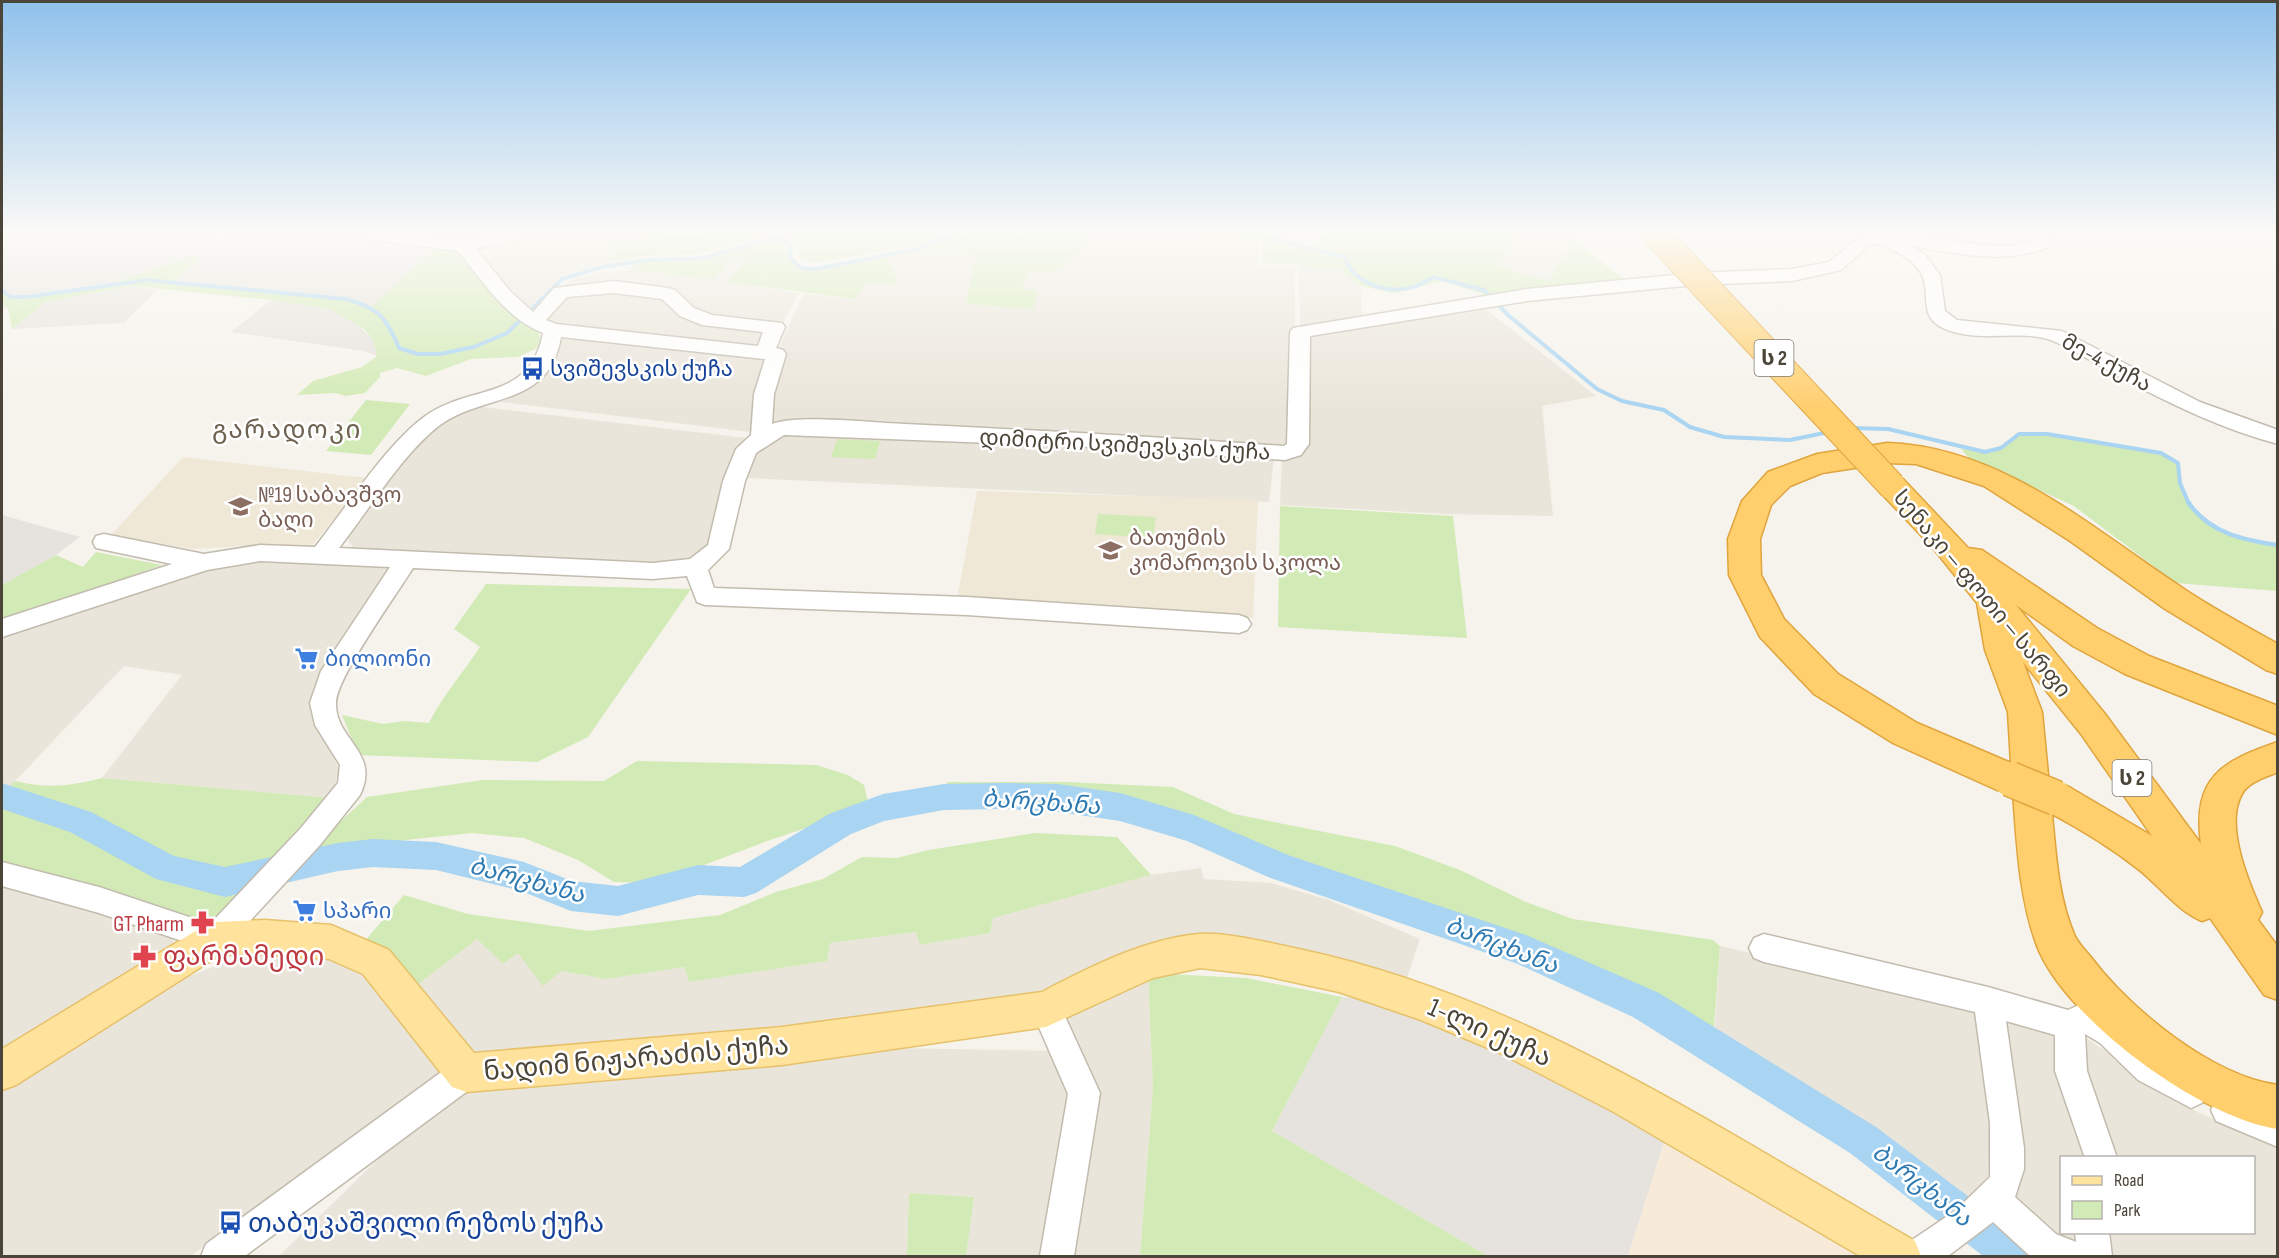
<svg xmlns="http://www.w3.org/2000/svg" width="2279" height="1258" viewBox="0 0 2279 1258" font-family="'Sofia Sans Condensed','Noto Sans Georgian',sans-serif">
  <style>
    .residential { fill: #eae5da; fill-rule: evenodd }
    .commercial { fill: #f7ead8 }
    .industrial { fill: #e6e2dd }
    .education { fill: #efe8d6 }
    .green { fill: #d2eab5 }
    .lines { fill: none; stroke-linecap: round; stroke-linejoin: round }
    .stream-far1 { stroke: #a9d4f2; stroke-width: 4 }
    .stream { stroke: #a9d4f2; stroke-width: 4.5 }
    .river { fill: #a9d4f2; fill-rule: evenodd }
    .minor-casing { stroke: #c2bbae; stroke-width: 3 }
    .major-casing { stroke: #e6c16a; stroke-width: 3 }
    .highway-casing { stroke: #e0a43c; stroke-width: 3 }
    .minor { fill: #fff; fill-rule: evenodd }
    .major { fill: #ffe39c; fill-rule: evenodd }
    .highway { fill: #ffcf6e; fill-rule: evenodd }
    .highway-bridge-far1-casing { stroke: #e0a43c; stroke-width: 29; stroke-linecap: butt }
    .highway-bridge-casing { stroke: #e0a43c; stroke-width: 37; stroke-linecap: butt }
    .highway-bridge-far1 { stroke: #ffcf6e; stroke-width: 27 }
    .highway-bridge { stroke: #ffcf6e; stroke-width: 34 }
    .labels { text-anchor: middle; stroke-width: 5; stroke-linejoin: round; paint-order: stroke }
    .shield { fill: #fff; stroke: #817c74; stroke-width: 1.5 }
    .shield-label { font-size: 21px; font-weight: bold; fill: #4b4439 }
    .street-label { font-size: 22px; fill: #4b4439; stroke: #fff }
    .transit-label { font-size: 22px; fill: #164399; stroke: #fff; text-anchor: start }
    .education-label { font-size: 22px; fill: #785e54; stroke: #fff; text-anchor: start }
    .shop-label { font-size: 22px; fill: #366cbe; stroke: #fff; text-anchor: start }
    .health-label { font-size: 22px; fill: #be3a42; stroke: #fff; text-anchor: end }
    .water-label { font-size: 24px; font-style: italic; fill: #2e7ab2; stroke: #fff }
    .quarter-label { font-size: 26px; letter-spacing: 1.5px; fill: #6e6250; stroke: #fff }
    .near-health-label { font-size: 27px; fill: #be3a42; stroke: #fff; text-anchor: start }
    .near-street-label { font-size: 27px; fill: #4b4439; stroke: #fff }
    .near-transit-label { font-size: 27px; fill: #164399; stroke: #fff; text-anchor: start }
  </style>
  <rect width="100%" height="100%" fill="#f6f3ec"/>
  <g class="residential">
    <polygon points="506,233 724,233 611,241 613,261 561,276 528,308 485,260 492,248 502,241 497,235"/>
    <polygon points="1089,233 1194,233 1194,236 1259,240 1257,265 1295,267 1295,441 1286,448 773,426 769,384 777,352 803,294 855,299 867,282 897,284 886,254 917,249 977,255 966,304 1033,309 1038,290 1023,290 1027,270 1085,248"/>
    <polygon points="1519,233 1564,233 1574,240 1548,282 1497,266"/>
    <polygon points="731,257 747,258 727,282 799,293 781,327 751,432 501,402 535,380 558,348 561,329 536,312 571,280 596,273 633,270 713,279"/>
    <polygon points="1299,264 1338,268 1361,286 1362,320 1300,332"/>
    <polygon points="1487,310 1596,396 1542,406 1553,516 1445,514 1280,505 1282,457 1300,450 1306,343 1313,333"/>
    <polygon points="473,406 755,439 708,552 681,567 355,551 343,531 431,428"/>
    <polygon points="788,432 1274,457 1269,502 747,478 755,454"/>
    <polygon points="362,562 396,566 316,690 314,722 339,768 332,798 102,778 182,675 124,666 2,795 2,633 149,586 240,563"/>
    <polygon points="1201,868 1204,879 1271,883 1329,900 1420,939 1405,984 1214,942 1153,942 1045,995 485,1066 412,989 477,939 503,964 518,953 560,971 606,979 684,967 689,982 827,961 830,943 916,932 921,945 990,933 993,918 1151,875"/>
    <polygon points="2,878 28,883 173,929 173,946 128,978 2,1057"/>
    <polygon points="266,946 329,954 371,975 443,1070 191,1256 2,1256 2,1083 144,994"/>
    <polygon points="1720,946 1977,1005 1992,1072 1988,1176 1967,1200 1862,1130 1714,1041"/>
    <polygon points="1148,973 1153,1087 1140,1256 1065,1256 1089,1089 1061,1008"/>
    <path d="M 1996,1010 L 2052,1023 L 2086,1038 L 2197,1112 L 2277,1146 L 2277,1256 L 2031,1256 L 1989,1224 ZM 2062,1158 L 2254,1158 L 2254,1232 L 2062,1232 Z"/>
    <polygon points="782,1046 1065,1051 1084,1093 1053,1256 966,1256 974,1197 909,1193 907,1256 279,1256 466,1073"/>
  </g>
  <polygon class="commercial" points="1665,1139 1861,1256 1628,1256"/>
  <g class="industrial">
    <polygon points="2,233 215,233 215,246 229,233 311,233 437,248 373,306 346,299 174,281 199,259 194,255 116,282 10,297 2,290"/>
    <polygon points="133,286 157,290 124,323 12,329 46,302"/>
    <polygon points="271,300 329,309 356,323 373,340 377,356 364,351 231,332"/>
    <polygon points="2,515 80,537 56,555 2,585"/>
    <polygon points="1342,997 1385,1002 1555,1081 1665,1139 1628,1256 1488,1256 1272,1131"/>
  </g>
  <g class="education">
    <polygon points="183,457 366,478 308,551 243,546 192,549 111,535"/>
    <polygon points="977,491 1258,500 1253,618 957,600"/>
  </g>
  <g class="green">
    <polygon points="724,233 760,233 760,237 698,254 653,255 613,261 611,241"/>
    <polygon points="792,233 946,233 915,246 812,263 798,256 799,247 789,236"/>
    <polygon points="976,233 1089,233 1085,248 1054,271 1027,271 1023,289 1038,290 1033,309 966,304 976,255 917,249 951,235"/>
    <polygon points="1194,233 1264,233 1274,239 1313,248 1323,233 1519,233 1497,266 1548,281 1574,240 1626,281 1488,296 1443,281 1392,293 1361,286 1338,268 1262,263 1263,240 1194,236"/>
    <polygon points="766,240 785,240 791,246 790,258 801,268 815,269 886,254 898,284 867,282 855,299 727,282 747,258 732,257 713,279 633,270 632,262 704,258"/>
    <polygon points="437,248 461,252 536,328 542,341 535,349 518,357 471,359 426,376 397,368 380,373 380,377 365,393 346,396 335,393 297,395 313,381 362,367 377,356 373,340 364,329 329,309 271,300 133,286 46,302 12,329 8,308 2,306 2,290 10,297 26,297 116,282 194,255 200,258 174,281 346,299 372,306"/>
    <polygon points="366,400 410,404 371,455 326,451"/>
    <path d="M 2019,434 L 2047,434 L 2089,439 L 2161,453 L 2178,463 C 2177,522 2227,540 2277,545 L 2277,591 L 2176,583 L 2074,506 L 1969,458 L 1961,449 C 1989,453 1996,451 2019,434 Z"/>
    <polygon points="837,439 880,441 875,459 831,457"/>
    <polygon points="1280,506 1453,516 1467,638 1278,627"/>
    <polygon points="1098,514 1156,517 1153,538 1095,534"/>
    <polygon points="96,552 162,565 2,621 2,585 56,555 83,567"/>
    <path d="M 486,584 L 691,589 L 588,737 L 537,762 L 358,755 L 342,715 L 383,724 L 404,721 L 429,723 C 443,695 463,673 480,647 L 454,629 Z"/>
    <polygon points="637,761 816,765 848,775 864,785 869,807 767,841 657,883 614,882 578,860 524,838 472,833 406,840 299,860 367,797 483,780 604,781"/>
    <path d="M 102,778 L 332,798 L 203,931 L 2,864 L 2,795 L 15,781 C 47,789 71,786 102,778 Z"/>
    <polygon points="948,782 1066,782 1173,787 1234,814 1395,846 1460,870 1526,902 1573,919 1713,940 1720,946 1713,1041 1658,1004 1529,943 1398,893 1123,799 1034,793 939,793"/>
    <polygon points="1035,833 1117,837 1151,875 993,918 990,933 920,945 916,932 830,943 827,961 689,982 684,967 606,979 561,971 543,986 518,953 503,964 477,939 412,989 364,942 404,895 468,914 589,931 720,915 776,892 823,879 862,857 896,858 929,850"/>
    <polygon points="1148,973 1246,978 1342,997 1272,1131 1488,1256 1140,1256 1153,1087"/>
    <polygon points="909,1193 974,1197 966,1256 907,1256"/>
  </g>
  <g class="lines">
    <g class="stream-far1">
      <path d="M 1264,233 L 1274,239 L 1345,257 C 1352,284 1391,296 1416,286 C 1422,284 1428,280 1433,277 L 1484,290 L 1508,315 L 1597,389 L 1622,401 L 1664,410 L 1690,427 L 1724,437 L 1790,440 L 1829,432"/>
      <path d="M 2,290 L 10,297 L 26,297 L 147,280 L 346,299 C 379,308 386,317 399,348 L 418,354 L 440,354 L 474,347 L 507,333 L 562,279 L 602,267 L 648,260 L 704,258 L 766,240 L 785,240 L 791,246 L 790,258 L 801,268 L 815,269 L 917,249 L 951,235 L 976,233"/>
      <polyline points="1852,428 1888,429 1985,452 2001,448 2019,434 2047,434 2161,453 2178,463 2180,483 2189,504"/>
    </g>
    <path class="stream" d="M 2188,502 C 2209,533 2243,540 2278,545"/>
    <polygon class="river" points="2,783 91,812 174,856 225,867 338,843 373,839 436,842 524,862 572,881 618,886 698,865 740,867 829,814 883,794 944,784 1004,783 1058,784 1120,793 1194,815 1288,855 1526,935 1659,993 1876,1127 2029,1242 2035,1256 1983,1256 1850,1153 1633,1017 1518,964 1268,877 1187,841 1120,821 1058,812 1004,809 944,810 884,821 851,834 756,893 744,897 698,895 618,916 571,911 521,891 436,870 373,867 338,871 225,897 156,879 70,832 2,809"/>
    <defs>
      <g id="minor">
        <path d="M 351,233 L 400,233 L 464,241 L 499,233 L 531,233 L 528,237 L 476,249 L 510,291 L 533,312 L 554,288 L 614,281 L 668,288 L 675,290 L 694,308 L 712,315 L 782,323 L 785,327 L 776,348 L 783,350 L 786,354 L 774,394 L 772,424 C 799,414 873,423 905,424 C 1031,430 1158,437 1284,446 L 1287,444 L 1290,332 L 1293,328 L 1527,289 L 1695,273 L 1792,269 L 1829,262 L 1865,233 L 1894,233 L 1992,246 L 2012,246 L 2034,240 L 2034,233 L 2052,233 L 2049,247 C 2006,265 1957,254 1912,246 L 1925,255 L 1940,275 L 1945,311 L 1957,320 L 2062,331 L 2200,402 L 2278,430 L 2278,444 C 2222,429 2173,405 2123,379 C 2100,366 2075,350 2051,340 C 2020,329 1976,344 1943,328 C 1917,316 1932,292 1921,273 C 1912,257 1891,249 1876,243 L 1868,246 L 1841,270 L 1792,281 L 1695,285 L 1527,301 L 1310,336 L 1309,444 L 1301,455 L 1285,460 L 1074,446 L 784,435 L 756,453 L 745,481 L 729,549 L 708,570 L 714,588 L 967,597 L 1239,615 L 1247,618 L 1251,624 L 1247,630 L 1239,633 L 967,615 L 705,605 L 697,602 L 687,576 L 653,579 L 413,568 C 397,594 336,678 336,703 C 335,740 381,752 360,795 L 320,845 L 225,948 L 215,952 L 99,913 L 2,886 L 2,862 L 99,887 L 210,924 L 300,829 L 338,783 L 340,765 L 315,725 L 310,703 L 321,671 L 390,567 L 260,561 L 207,570 L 2,637 L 2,619 L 172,564 L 96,548 L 93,542 L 96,536 L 104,534 L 204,554 L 260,545 L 315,547 C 345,509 386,445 424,417 C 469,383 530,403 543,333 C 505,318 483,281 458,251 L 360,238 ZM 614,293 L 662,299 L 680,316 L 702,325 L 763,332 L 758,346 L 556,324 L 546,320 L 567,297 ZM 561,337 L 765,359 L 754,394 L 751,435 L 736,449 L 723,481 L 708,545 L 690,559 L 653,563 L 339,548 C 368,511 403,453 440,425 C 486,392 549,408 561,337 Z"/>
        <path d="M 1764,934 L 1988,987 L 2068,1010 L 2085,1002 C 2118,1015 2133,1038 2159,1058 C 2176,1070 2198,1072 2207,1092 L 2202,1103 L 2191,1108 L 2138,1080 L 2100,1043 L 2085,1034 L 2087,1071 L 2117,1158 L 2085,1158 L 2055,1071 L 2055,1035 L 2006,1021 L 2024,1148 L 2024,1169 L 2015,1197 L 2056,1234 L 2076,1242 L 2075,1232 L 2109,1232 L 2112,1256 L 2030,1256 L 1993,1222 L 1948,1256 L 1901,1256 L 1906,1244 L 1955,1211 L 1990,1177 L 1990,1123 L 1975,1012 L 1764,962 L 1754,958 L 1749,948 L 1754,938 Z"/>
        <polygon points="1046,995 1057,999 1100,1093 1074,1256 1040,1256 1068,1094 1031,1009 1035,999"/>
        <polygon points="466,1058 477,1062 482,1073 477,1084 245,1256 201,1256 206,1244 455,1062"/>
        <polygon points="2227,1094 2278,1115 2278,1147 2216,1121 2211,1110 2216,1099"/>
      </g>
      <path id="major" d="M 265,920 L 331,925 L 389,950 L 474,1053 L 782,1027 L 1042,992 C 1090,967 1144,939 1199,934 C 1228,932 1274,944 1303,950 C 1525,997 1721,1130 1915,1241 L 1921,1256 L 1860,1256 L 1612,1111 L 1502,1054 L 1421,1020 L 1339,992 L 1261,975 L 1200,968 L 1153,978 L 1046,1027 L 782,1065 L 466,1092 L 452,1087 L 363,974 L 329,959 L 265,954 L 220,955 L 16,1085 L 2,1090 L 2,1049 L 202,927 L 215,922 Z"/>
      <path id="highway" d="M 1887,443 C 2003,447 2094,530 2187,591 C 2216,610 2247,627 2278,644 L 2278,674 L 2266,670 L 2165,609 L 2070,541 L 1984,486 L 1916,464 L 1887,463 L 1822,473 L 1790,486 L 1771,505 L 1760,539 L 1761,575 L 1784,619 L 1838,674 L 1917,723 L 2011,763 L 2008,712 L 1985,650 L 1977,603 L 1933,548 L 1881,493 L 1877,486 L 1881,479 L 1892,476 L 1903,479 L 1968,548 L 1982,550 L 2097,628 L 2149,656 L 2278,706 L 2278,735 L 2125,674 L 2073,646 L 2016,605 L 2105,714 L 2201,844 C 2192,777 2222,761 2278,742 L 2278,772 C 2266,777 2248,782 2242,794 C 2224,825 2249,883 2262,912 L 2258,920 L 2278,947 L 2278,1000 L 2264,995 L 2210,918 L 2202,921 C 2177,911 2159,885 2138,869 C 2111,848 2082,830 2052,814 C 2056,855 2058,896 2074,934 C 2077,942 2085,950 2090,956 C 2129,1008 2211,1076 2278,1085 L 2278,1129 C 2201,1118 2065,1019 2037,946 C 2019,897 2017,845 2013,793 L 1997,790 L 1893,743 L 1814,694 L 1760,637 L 1729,575 L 1728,539 L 1742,501 L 1768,472 L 1817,454 ZM 2023,662 L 2081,734 L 2152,836 L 2069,787 L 2056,782 L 2049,785 L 2042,712 Z"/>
    </defs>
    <use href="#minor" class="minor-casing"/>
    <use href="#major" class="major-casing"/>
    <use href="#highway" class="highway-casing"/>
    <use href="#minor" class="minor"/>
    <use href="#major" class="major"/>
    <use href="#highway" class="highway"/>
    <defs>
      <polyline id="highway-bridge-far1" points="1655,233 1892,486"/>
      <polyline id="highway-bridge" points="2010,779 2056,798"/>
    </defs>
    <use href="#highway-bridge-far1" class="highway-bridge-far1-casing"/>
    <use href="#highway-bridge" class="highway-bridge-casing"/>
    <use href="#highway-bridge-far1" class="highway-bridge-far1"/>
    <use href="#highway-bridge" class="highway-bridge"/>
  </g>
  <linearGradient id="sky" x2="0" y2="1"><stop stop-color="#8fc1ec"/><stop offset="0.57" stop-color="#fbfaf6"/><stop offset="1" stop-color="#fbfaf6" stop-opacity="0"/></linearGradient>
  <rect width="2279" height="409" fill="url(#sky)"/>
  <defs>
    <symbol id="bus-bare" viewBox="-9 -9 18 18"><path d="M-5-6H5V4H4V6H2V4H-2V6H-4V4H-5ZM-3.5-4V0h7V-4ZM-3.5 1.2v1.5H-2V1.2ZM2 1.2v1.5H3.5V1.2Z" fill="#1a4fb4" stroke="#fff" stroke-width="2.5" paint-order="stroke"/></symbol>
    <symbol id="school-bare" viewBox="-9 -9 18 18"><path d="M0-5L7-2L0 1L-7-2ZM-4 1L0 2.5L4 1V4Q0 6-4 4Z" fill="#8d6e63" stroke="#fff" stroke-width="2.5" paint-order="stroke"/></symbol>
    <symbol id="supermarket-bare" viewBox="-9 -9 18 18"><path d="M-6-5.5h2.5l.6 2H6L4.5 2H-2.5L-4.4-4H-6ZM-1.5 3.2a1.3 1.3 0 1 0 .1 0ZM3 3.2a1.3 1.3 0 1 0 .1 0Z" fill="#3f7fe0" stroke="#fff" stroke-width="2.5" paint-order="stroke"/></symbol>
    <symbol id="pharmacy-bare" viewBox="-9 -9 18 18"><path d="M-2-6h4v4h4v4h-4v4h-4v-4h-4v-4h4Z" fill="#e0444e" stroke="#fff" stroke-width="2.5" paint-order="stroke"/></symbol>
  </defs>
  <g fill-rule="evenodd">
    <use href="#bus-bare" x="516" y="352" width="33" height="33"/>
    <use href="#school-bare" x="224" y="490" width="33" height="33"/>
    <use href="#school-bare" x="1094" y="534" width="33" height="33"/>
    <use href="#supermarket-bare" x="290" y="642" width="33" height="33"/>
    <use href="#supermarket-bare" x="288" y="894" width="33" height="33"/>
    <use href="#pharmacy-bare" x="186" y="906" width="33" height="33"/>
    <use href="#pharmacy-bare" x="128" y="940" width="33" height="33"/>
    <use href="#bus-bare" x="214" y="1206" width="33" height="33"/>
  </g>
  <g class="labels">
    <g class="shield">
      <rect x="1754.5" y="340" width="39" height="36" rx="4.5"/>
      <rect x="2112.5" y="760" width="39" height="36" rx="4.5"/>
    </g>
    <g class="shield-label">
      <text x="1774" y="365">ს 2</text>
      <text x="2132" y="785">ს 2</text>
    </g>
    <g class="street-label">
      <text transform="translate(2107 362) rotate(28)" y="8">მე-4 ქუჩა</text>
      <text transform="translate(1125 444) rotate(3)" y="8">დიმიტრი სვიშევსკის ქუჩა</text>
      <text transform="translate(1983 593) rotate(50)" y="8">სენაკი — ფოთი — სარფი</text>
    </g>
    <g class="transit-label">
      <text x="550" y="376">სვიშევსკის ქუჩა</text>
    </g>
    <g class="education-label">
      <text x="258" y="502">№19 საბავშვო<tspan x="258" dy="25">ბაღი</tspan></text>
      <text x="1129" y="545">ბათუმის<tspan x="1129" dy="25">კომაროვის სკოლა</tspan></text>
    </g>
    <g class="shop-label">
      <text x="325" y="666">ბილიონი</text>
      <text x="323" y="918">სპარი</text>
    </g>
    <g class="health-label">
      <text x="184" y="931">GT Pharm</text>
    </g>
    <g class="water-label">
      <text transform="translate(1041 802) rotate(4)" y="8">ბარცხანა</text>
      <text transform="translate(527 880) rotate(15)" y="8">ბარცხანა</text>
      <text transform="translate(1502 945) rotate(21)" y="8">ბარცხანა</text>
      <text transform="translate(1922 1185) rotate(38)" y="8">ბარცხანა</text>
    </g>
    <g class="quarter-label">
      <text x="287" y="438">გარადოკი</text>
    </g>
    <g class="near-health-label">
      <text x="163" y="965">ფარმამედი</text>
    </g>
    <g class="near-street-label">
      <text transform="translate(1490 1032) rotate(24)" y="9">1-ლი ქუჩა</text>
      <text transform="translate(636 1058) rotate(-5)" y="9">ნადიმ ნიჟარაძის ქუჩა</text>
    </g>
    <g class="near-transit-label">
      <text x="248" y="1232">თაბუკაშვილი რეზოს ქუჩა</text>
    </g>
  </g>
  <rect width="2279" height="1258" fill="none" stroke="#4b4439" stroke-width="6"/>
  <rect x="2060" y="1156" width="195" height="78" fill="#ffffff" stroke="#b7b4b0" stroke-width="1.5"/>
  <rect x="2072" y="1176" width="30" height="9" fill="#ffe39c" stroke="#b7b4b0" stroke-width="1.5"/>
  <text x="2114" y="1186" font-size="18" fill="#4b4439">Road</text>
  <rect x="2072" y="1201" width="30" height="18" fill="#d2eab5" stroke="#b7b4b0" stroke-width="1.5"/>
  <text x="2114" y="1216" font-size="18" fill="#4b4439">Park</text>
</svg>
